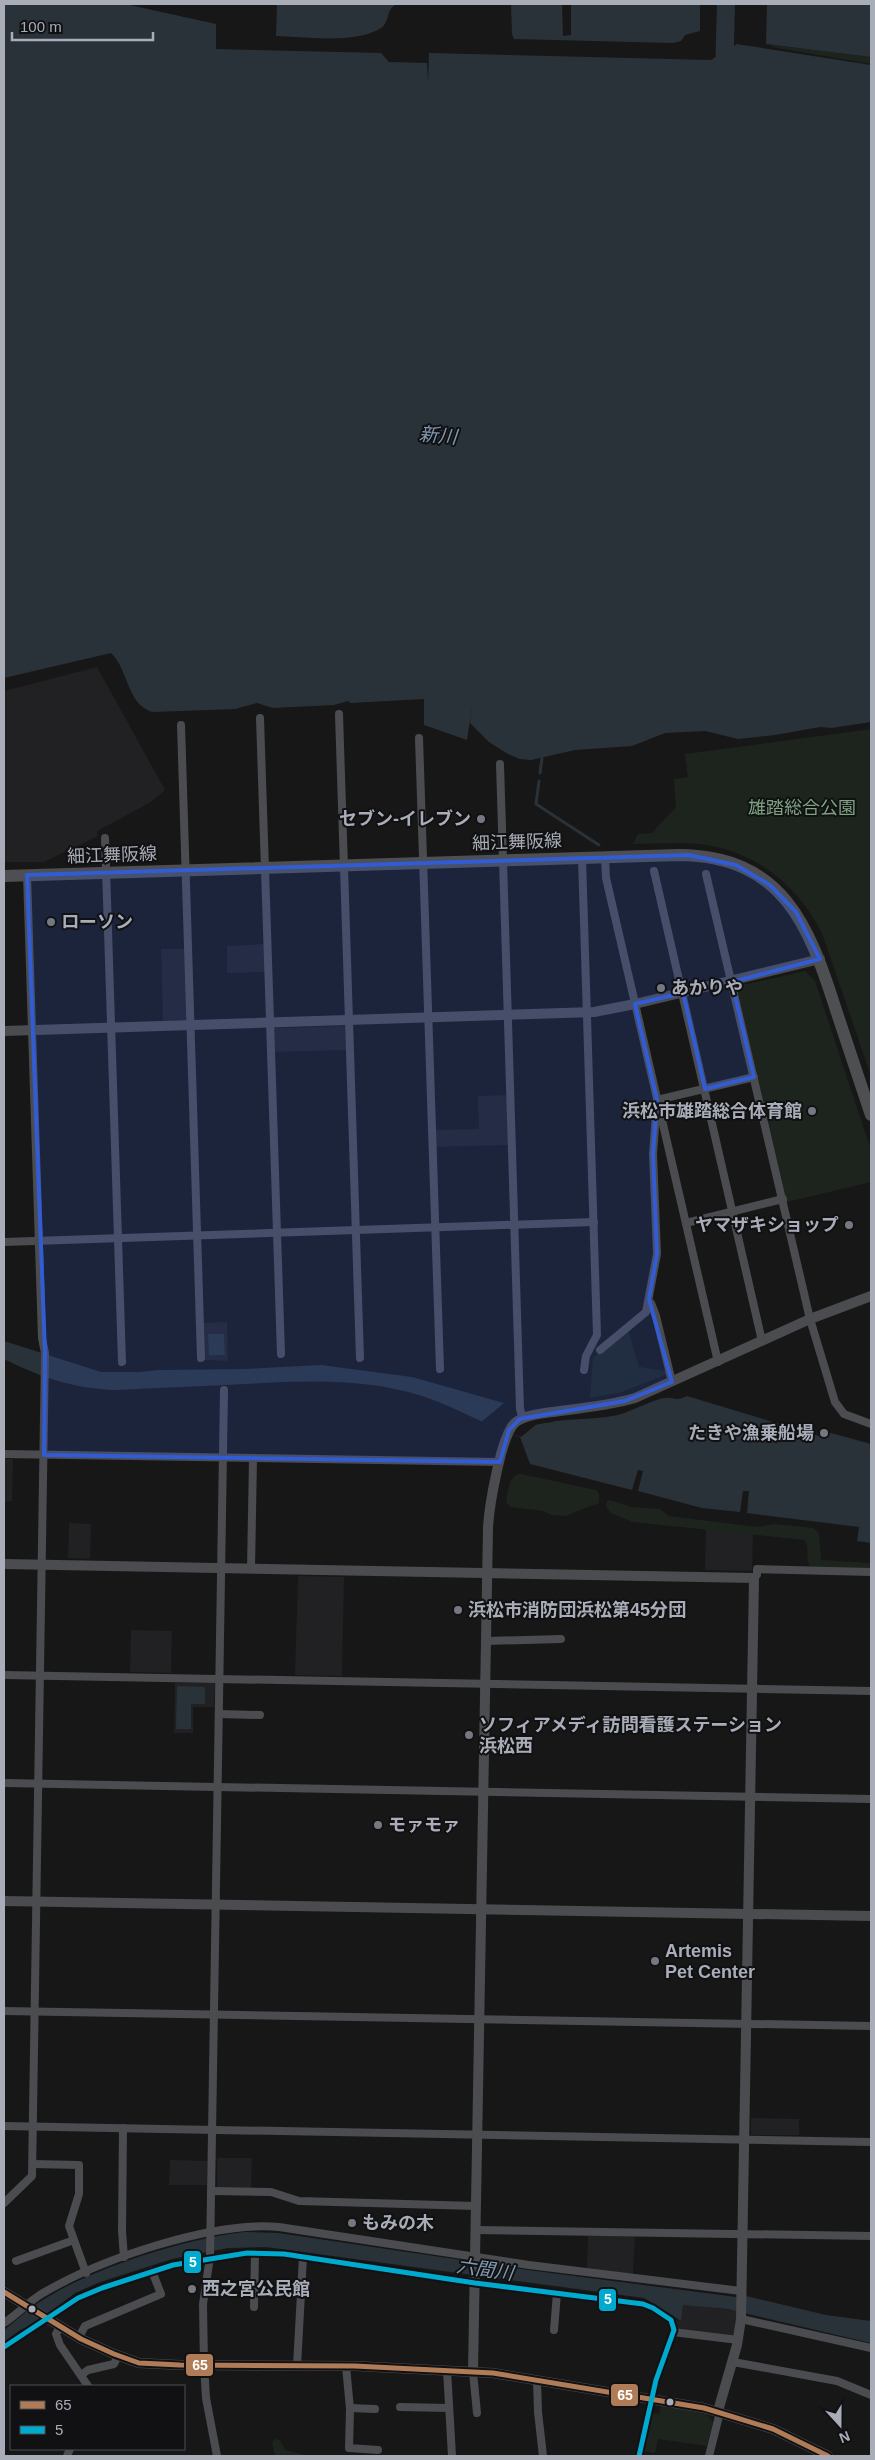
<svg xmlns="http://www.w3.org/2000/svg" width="875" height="2460" viewBox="0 0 875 2460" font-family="Arial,'Noto Sans JP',sans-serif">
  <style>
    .built { fill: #212123 }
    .green { fill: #1d241e }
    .water { fill: #2a3239 }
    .pier { fill: #171717 }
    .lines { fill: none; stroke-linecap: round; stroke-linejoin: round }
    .stream { stroke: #2a3239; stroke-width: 3 }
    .river { stroke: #2a3239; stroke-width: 18 }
    .minor { stroke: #4b4c50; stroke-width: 8 }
    .tertiary { stroke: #4b4c50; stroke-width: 10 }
    .primary { stroke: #4d4f52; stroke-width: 12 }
    .bus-1-casing { stroke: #111113; stroke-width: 9 }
    .bus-2-casing { stroke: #111113; stroke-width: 9 }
    .bus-1 { stroke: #b07c57; stroke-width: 5 }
    .bus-2 { stroke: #00a9ce; stroke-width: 5 }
    .marked { fill: #325cd3; fill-opacity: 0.2; stroke: #325cd3; stroke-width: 4; stroke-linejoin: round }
    .poi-dot { fill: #757880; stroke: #111113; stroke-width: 2 }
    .bus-dot { fill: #a8adb8; stroke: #111113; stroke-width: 2 }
    .labels { text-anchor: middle; stroke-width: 4; stroke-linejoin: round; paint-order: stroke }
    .park-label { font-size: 18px; fill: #7fa381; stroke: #111113 }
    .poi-label { font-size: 18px; font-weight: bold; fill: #a8adb8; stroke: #111113; text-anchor: start }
    .street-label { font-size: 18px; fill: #a8adb8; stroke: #111113 }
    .water-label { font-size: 19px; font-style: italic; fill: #7f9bb3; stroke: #111113 }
    .line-badge { stroke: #111113; stroke-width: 2 }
    .badge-label { font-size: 14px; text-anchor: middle; font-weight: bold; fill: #fff }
  </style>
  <rect width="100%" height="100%" fill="#171717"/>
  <g class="built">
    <polygon points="97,667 165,790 151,802 97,831 98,836 44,862 4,862 4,691"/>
    <polygon points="264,944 265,972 227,973 227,946"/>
    <polygon points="161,949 185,949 188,1020 163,1021"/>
    <polygon points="347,1026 347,1050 274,1052 274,1028"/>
    <polygon points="508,1095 509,1145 435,1147 435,1130 479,1129 478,1096"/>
    <polygon points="227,1322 228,1361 204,1360 203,1323"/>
    <polygon points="4,1459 13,1459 12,1501 4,1501"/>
    <polygon points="69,1523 91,1524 90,1559 68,1558"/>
    <polygon points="706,1528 753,1534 752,1571 705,1570"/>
    <polygon points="298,1576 344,1577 342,1676 295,1675"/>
    <polygon points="131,1630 172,1631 171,1673 130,1672"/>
    <polygon points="175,1683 215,1683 214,1707 193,1707 193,1733 174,1733"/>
    <polygon points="751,2118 799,2119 799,2135 751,2135"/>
    <polygon points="217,2158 252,2158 251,2189 217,2188"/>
    <polygon points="170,2160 207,2161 207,2185 169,2185"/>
    <polygon points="588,2236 635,2236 633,2274 587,2269"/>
    <polygon points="683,2304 737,2311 734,2336 677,2329 676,2320 681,2321"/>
  </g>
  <g class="green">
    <polygon points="773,45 871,57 871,64 772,47"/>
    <path d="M 871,729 L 871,1076 L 822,933 C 797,884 754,850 699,844 C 677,842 655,844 633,844 L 638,834 L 652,833 L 676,807 L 674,779 L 688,777 L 685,754 Z"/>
    <polygon points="805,971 815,981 871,1150 871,1182 787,1202 737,989 738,986"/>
    <polygon points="628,1330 639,1367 666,1371 667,1374 622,1392 590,1398 593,1358"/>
    <path d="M 521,1474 L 596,1490 L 599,1494 L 599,1503 L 565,1516 L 551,1515 L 544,1511 L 510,1507 L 506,1502 C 508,1491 508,1475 521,1474 Z"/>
    <path d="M 610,1500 L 631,1507 L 660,1509 L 669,1516 L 758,1527 L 774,1524 L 813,1528 L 819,1533 L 821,1560 L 871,1563 L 871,1569 L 810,1566 C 804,1558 811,1546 804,1540 L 633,1522 L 611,1513 L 606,1506 L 607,1501 Z"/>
    <polygon points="661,2405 706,2414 713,2422 707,2446 658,2439 655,2453 643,2451 651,2413 659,2414"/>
    <polygon points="275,2439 280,2440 285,2450 310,2456 275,2456 272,2442"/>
  </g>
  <g class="water">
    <path d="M 4,4 L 125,4 L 216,24 L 216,49 L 381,53 L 389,62 L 427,63 L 428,83 L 429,53 L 711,60 L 737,44 L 871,65 L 871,722 L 831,728 L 820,727 L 775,735 L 738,739 L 705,731 L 665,733 L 632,746 L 575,750 L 531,760 L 520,759 L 508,754 L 489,742 L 470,723 L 473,701 L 467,740 L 424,725 L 424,699 L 350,703 L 348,701 L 334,705 L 273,708 L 257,703 L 235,709 L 152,712 C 126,703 129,670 111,653 L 4,678 Z"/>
    <path d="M 277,4 L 397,4 C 385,9 391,21 381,28 C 357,44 305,37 276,36 Z"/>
    <polygon points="511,4 562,4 563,36 571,35 571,4 700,4 700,31 685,35 681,41 673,43 514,39 512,34"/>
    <polygon points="767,4 871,4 871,57 766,44"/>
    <polygon points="208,1334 224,1334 225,1355 209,1355"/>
    <path d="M 4,1341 L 101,1372 L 140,1372 L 158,1370 L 244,1369 L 321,1365 L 412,1377 L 504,1403 L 535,1425 C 563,1417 591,1421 618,1415 C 630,1412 657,1398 665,1398 C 676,1397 674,1402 687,1396 L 819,1436 L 831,1433 L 871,1444 L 871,1543 L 857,1541 L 859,1527 L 747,1513 L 749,1491 L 743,1491 L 740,1512 L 702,1508 L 638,1491 L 643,1471 L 638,1470 L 632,1490 L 530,1464 L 520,1437 C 480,1424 445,1400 404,1391 C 344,1377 286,1382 226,1385 C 189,1387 152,1388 115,1390 C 75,1389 40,1377 4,1359 Z"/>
    <polygon points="177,1686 205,1687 205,1704 191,1704 191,1729 176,1729"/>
    <path d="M 245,2232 L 278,2233 L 528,2270 L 736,2297 L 746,2296 L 826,2315 L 871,2321 L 871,2343 L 727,2309 L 683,2305 L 681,2321 L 644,2298 L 266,2247 L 228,2248 L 172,2259 L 100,2282 L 75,2293 L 36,2323 L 20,2330 L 4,2342 L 4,2330 C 17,2320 29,2308 43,2300 C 92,2268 188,2238 245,2232 Z"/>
  </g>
  <polygon class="pier" points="504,1403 535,1422 548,1420 554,1422 537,1424 521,1437 480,1423"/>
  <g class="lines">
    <g class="stream">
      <polyline points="540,773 542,758"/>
      <polyline points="539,781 536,804 599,845"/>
    </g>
    <polyline class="river" points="724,76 726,4"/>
    <g class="minor">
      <polyline points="339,714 360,1358"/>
      <polyline points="260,718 281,1354"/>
      <polyline points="181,725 201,1358"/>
      <polyline points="419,738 440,1369"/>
      <polyline points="500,764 520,1409 523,1419"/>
      <polyline points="105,838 122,1362"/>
      <polyline points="605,857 606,878 718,1362"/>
      <polyline points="582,858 597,1335 586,1356 584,1370"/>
      <polyline points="654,871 762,1341"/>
      <polyline points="706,874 810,1319 835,1402 844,1414 871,1424"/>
      <polyline points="686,1223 783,1199"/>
      <polyline points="4,1242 594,1222"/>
      <polyline points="648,1303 651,1303 656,1316 672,1382"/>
      <polyline points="600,1350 646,1312 657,1254 653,1154 657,1100 754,1077"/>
      <polyline points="4,1454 500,1462"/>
      <polyline points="251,1569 253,1458"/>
      <polyline points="754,1578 757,1575 757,1569 871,1572"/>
      <polyline points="486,1641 561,1639"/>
      <polyline points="4,1675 871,1691"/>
      <polyline points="219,1714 260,1715"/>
      <polyline points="4,1783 871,1799"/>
      <polyline points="4,2011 871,2026"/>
      <polyline points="4,2126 871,2142"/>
      <polyline points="123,2128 122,2231 124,2257"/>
      <polyline points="33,2164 79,2165 79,2194 69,2226 86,2273"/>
      <polyline points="212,2191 271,2192 299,2201 476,2206"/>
      <polyline points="4,2203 32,2176 45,1353 42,1338 27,875"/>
      <polyline points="475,2230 871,2236"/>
      <polyline points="16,2261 74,2240"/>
      <polyline points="254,2307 255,2253"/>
      <polyline points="741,2319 871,2348"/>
      <path d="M 4,2323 C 18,2314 29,2301 43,2293 C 101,2259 212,2221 279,2227 L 529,2265 L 741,2291"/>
      <polyline points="60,2327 56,2334 60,2345 88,2386"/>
      <polyline points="554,2330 557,2293"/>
      <polyline points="673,2332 738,2340"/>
      <polyline points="79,2337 85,2326 161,2294 152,2271"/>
      <polyline points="4,2347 78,2298 102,2288 173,2265 247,2253 284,2254 475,2283 643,2304 653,2308 671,2320 674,2330 656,2380 639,2456"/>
      <polyline points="733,2362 837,2381 871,2395"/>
      <polyline points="297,2366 303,2257"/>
      <polyline points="346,2366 350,2409 349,2448 378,2450"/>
      <polyline points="447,2370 452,2456"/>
      <polyline points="473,2372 477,2413"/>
      <polyline points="81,2375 88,2370 114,2364 118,2356"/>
      <polyline points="537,2380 538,2412 543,2456"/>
      <polyline points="400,2407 449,2408"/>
      <polyline points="350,2408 375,2409"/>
      <polyline points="67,2456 70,2449"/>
      <polyline points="217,2456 206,2398 204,2365 203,2304 210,2257 224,1390"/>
      <polyline points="709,2456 720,2412"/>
    </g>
    <g class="tertiary">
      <polyline points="4,1031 594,1012 635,1004 820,959"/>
      <polyline points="4,1564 754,1578 741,2319 737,2345 718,2411"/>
      <polyline points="4,1901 871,1916"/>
      <polyline points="4,2292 81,2339 114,2354 139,2363 180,2365 355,2366 493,2373 704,2408 773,2429 828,2456"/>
      <path d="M 473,2372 L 488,1528 C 489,1508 501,1433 516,1422 C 527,1414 546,1413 560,1411 C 585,1408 611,1405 635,1398 L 810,1319 L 871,1296"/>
    </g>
    <path class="primary" d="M 4,876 L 679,855 C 783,856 809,925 836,1010 C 848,1045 859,1080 871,1115"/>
    <defs>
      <polyline id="bus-1" points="4,2292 81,2339 114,2354 139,2363 180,2365 355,2366 493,2373 704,2408 773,2429 828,2456"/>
      <polyline id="bus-2" points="4,2347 78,2298 102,2288 173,2265 247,2253 284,2254 475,2283 643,2304 653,2308 671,2320 674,2330 656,2380 639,2456"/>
    </defs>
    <use href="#bus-1" class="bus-1-casing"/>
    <use href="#bus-2" class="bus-2-casing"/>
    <use href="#bus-1" class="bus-1"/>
    <use href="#bus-2" class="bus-2"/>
  </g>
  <path class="marked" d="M 689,855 L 736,865 L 770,885 L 796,912 L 820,959 L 732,982 L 754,1077 L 705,1089 L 683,993 L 635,1004 L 657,1100 L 653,1154 L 657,1254 L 649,1299 L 672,1382 L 625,1401 L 520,1419 L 509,1430 L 500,1462 L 44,1455 L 45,1353 L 27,875 Z"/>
  <g class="poi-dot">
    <circle cx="481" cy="819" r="5"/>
    <circle cx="51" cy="922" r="5"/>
    <circle cx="661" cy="988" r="5"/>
    <circle cx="812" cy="1111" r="5"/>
    <circle cx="849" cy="1225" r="5"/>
    <circle cx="824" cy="1433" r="5"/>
    <circle cx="458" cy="1610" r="5"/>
    <circle cx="469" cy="1735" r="5"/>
    <circle cx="378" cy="1825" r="5"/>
    <circle cx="655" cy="1961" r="5"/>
    <circle cx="352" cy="2223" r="5"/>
    <circle cx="192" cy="2289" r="5"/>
  </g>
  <g class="bus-dot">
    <circle cx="32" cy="2309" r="4.5"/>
    <circle cx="670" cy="2402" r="4.5"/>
  </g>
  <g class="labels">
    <g class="park-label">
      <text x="802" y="814">雄踏総合公園</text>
    </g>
    <g class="poi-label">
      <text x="471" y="825" text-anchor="end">セブン-イレブン</text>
      <text x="61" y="928">ローソン</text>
      <text x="671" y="994">あかりや</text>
      <text x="802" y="1117" text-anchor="end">浜松市雄踏総合体育館</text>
      <text x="839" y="1231" text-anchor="end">ヤマザキショップ</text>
      <text x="814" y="1439" text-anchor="end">たきや漁乗船場</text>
      <text x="468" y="1616">浜松市消防団浜松第45分団</text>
      <text x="479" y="1731">ソフィアメディ訪問看護ステーション<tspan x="479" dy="21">浜松西</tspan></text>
      <text x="388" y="1831">モァモァ</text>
      <text x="665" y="1957">Artemis<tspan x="665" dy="21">Pet Center</tspan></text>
      <text x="362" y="2229">もみの木</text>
      <text x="202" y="2295">西之宮公民館</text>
    </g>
    <g class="street-label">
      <text transform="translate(517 842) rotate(-2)" y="6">細江舞阪線</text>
      <text transform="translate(112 855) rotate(-2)" y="6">細江舞阪線</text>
    </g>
    <g class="water-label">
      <text transform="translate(438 435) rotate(5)" y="7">新川</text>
      <text transform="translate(485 2269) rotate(8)" y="7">六間川</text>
    </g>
  </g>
  <g class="line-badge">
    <rect x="183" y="2250" width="19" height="24" rx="5" fill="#00a9ce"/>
    <rect x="598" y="2288" width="19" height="24" rx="5" fill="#00a9ce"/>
    <rect x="185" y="2353" width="29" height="24" rx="5" fill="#b07c57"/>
    <rect x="610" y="2383" width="29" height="24" rx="5" fill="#b07c57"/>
  </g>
  <g class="badge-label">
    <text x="193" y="2267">5</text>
    <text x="608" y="2304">5</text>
    <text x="200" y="2370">65</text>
    <text x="625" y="2400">65</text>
  </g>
  <rect width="875" height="2460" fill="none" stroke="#a8adb8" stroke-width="10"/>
  <rect x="10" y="2385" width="175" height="65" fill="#111113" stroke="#4d4f55"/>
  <rect x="20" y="2401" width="25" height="8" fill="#b07c57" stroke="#4d4f55"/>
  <text x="55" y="2410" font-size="15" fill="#a8adb8">65</text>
  <rect x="20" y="2426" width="25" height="8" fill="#00a9ce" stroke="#4d4f55"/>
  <text x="55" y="2435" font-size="15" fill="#a8adb8">5</text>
  <g transform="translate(840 2425) rotate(159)" stroke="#111113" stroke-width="4" paint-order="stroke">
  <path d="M0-4L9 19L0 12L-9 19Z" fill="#a8adb8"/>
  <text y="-8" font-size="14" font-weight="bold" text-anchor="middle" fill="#a8adb8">N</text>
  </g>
  <path d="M12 32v8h141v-8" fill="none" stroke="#a8adb8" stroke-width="2.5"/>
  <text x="20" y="32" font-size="15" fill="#a8adb8" stroke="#111113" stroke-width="4" paint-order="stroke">100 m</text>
</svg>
